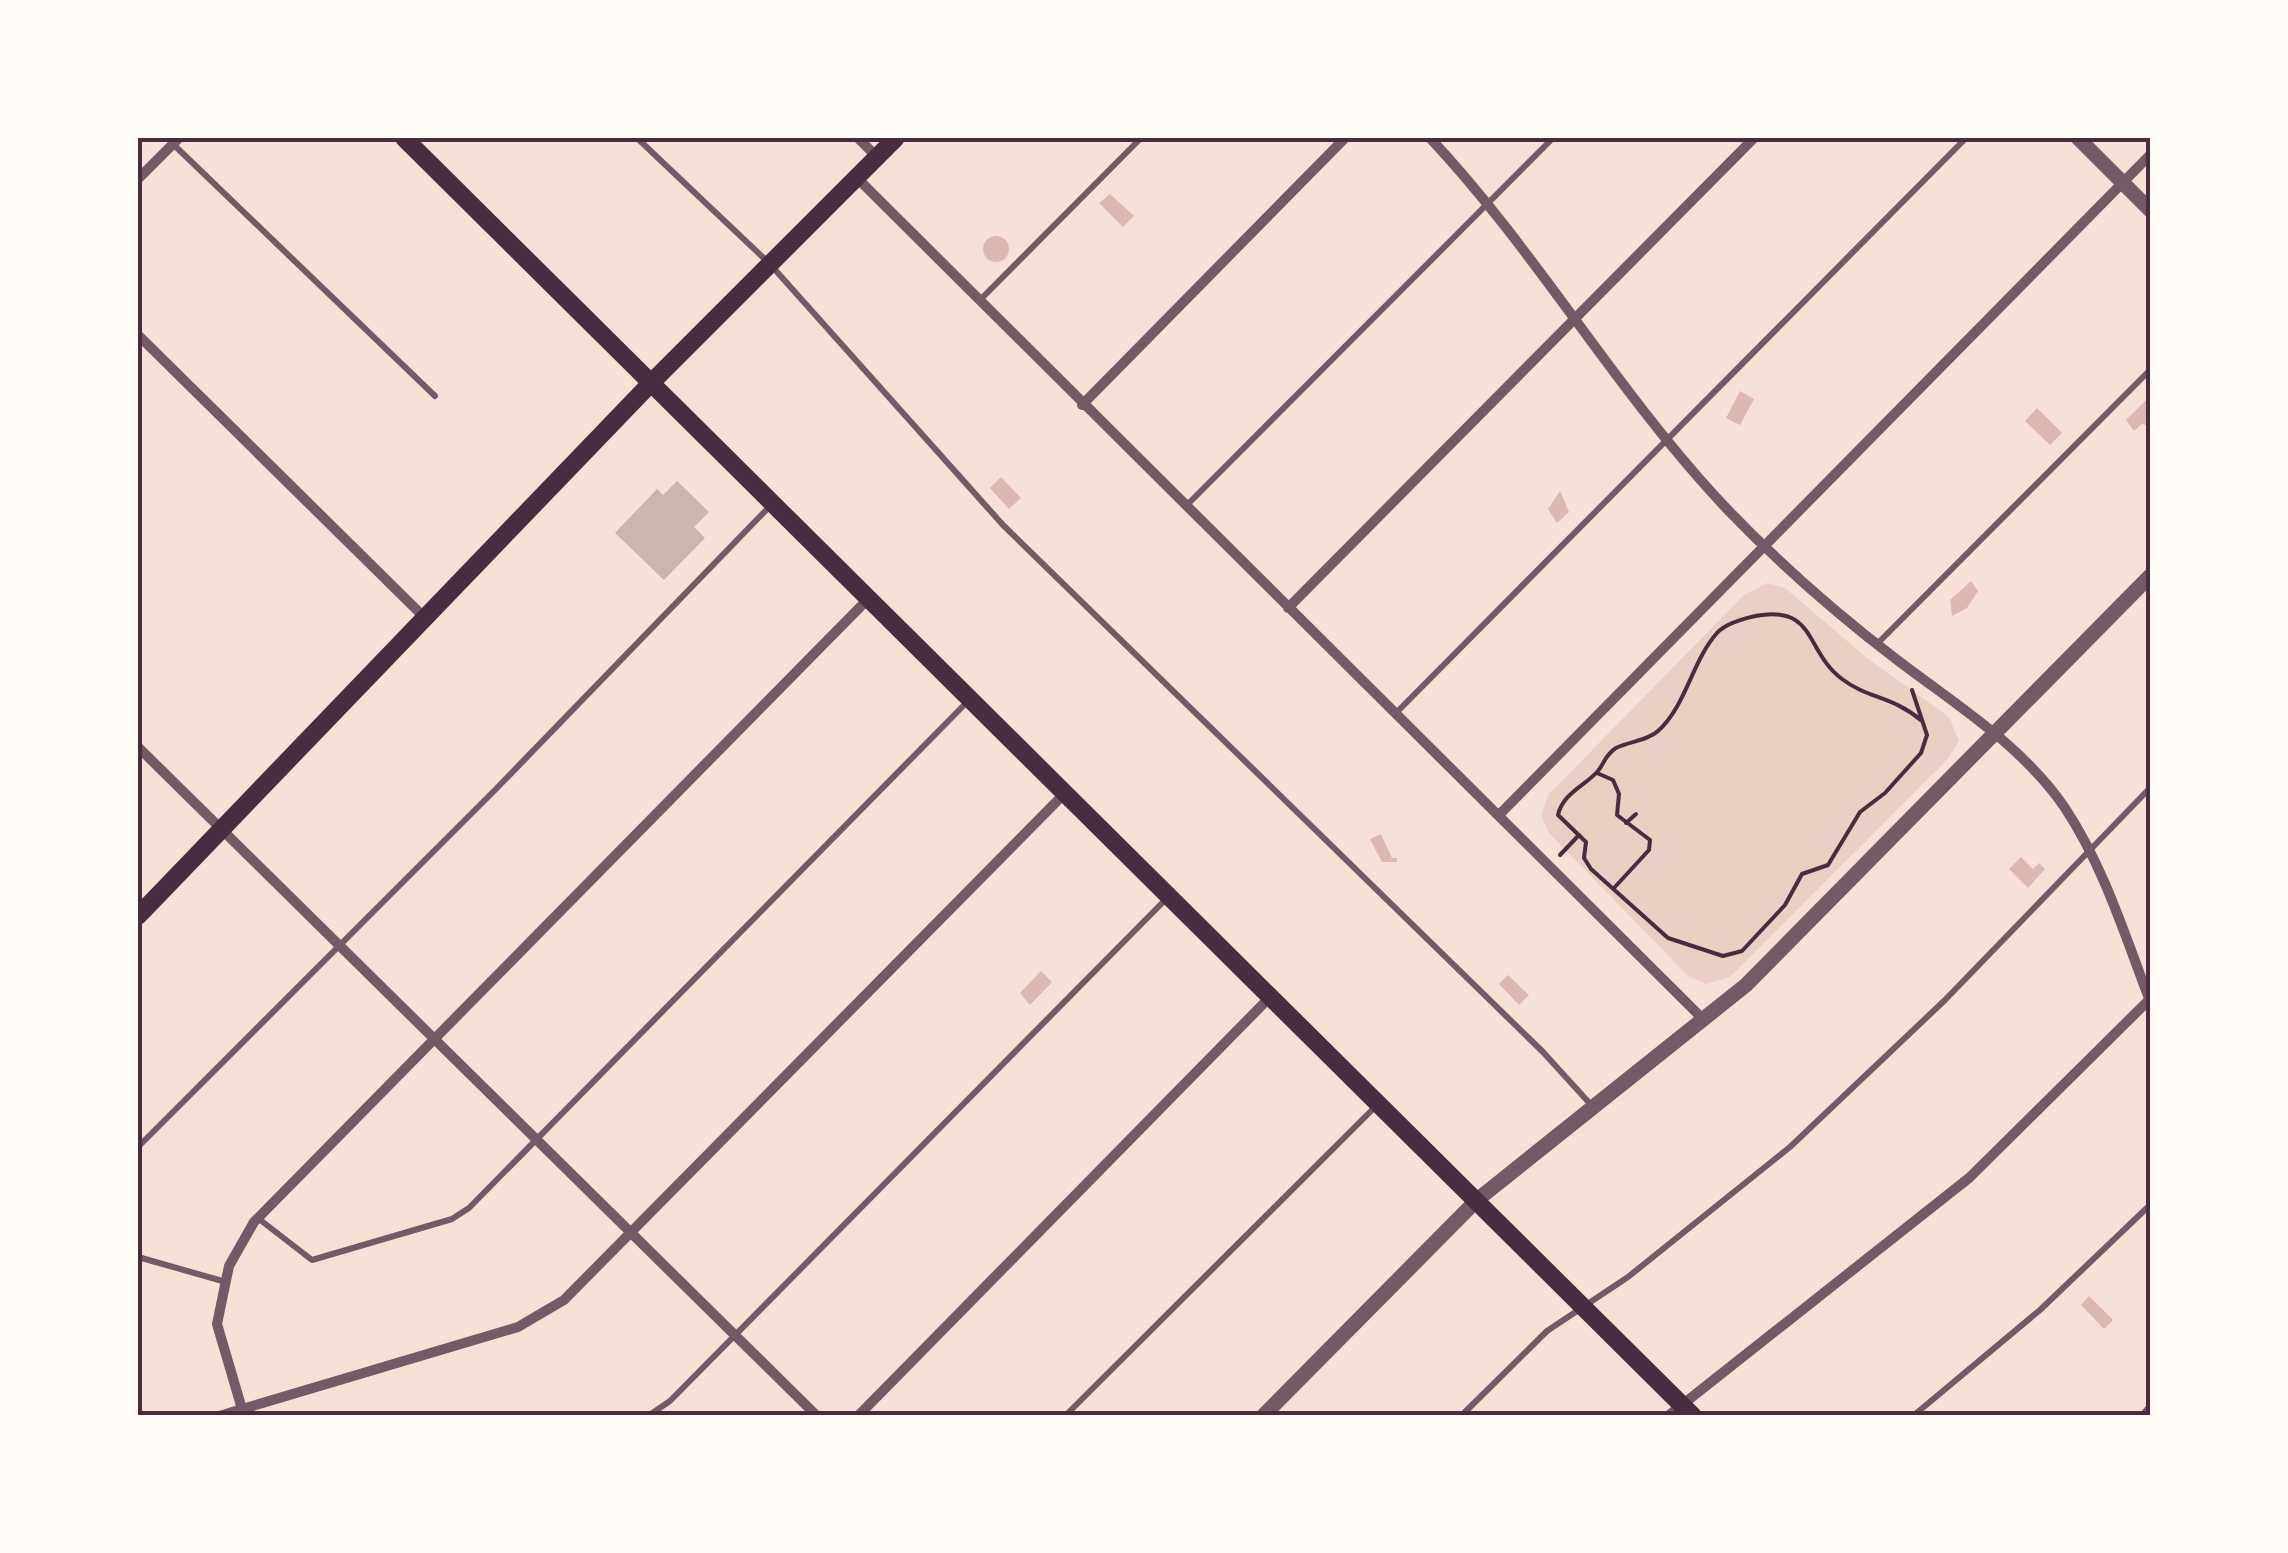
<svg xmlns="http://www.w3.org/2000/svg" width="2288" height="1553" viewBox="0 0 2288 1553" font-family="'DejaVu Sans',sans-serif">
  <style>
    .green { fill: #ebcfc5 }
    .water { fill: #dcb8b0 }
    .building { fill: #ccb4b1 }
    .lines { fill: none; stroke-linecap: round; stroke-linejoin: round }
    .path { stroke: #4a2c40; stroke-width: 4 }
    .service { stroke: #755966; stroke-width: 6 }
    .minor { stroke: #755966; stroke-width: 10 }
    .tertiary { stroke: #755966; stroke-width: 15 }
    .secondary { stroke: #4a2c40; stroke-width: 18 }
    .neatline { fill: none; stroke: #4a2c40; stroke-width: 4 }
  </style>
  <rect width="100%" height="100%" fill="#f7e1d7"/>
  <polygon class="green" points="1767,583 1785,588 1867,658 1949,717 1959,741 1947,760 1730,977 1706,984 1688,976 1549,833 1541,815 1549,794 1744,595"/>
  <g class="water">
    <polygon points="1110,194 1134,216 1123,227 1099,203"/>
    <circle cx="996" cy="249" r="13"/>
    <polygon points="1740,391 1754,399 1740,425 1726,418"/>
    <polygon points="2146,400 2150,401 2150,426 2142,424 2134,431 2126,420"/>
    <polygon points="2037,408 2062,433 2050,445 2025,421"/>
    <polygon points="1001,477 1021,498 1009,509 990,488"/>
    <polygon points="1560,491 1569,512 1557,523 1548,509"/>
    <polygon points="1971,581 1978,591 1967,608 1952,616 1950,600"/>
    <polygon points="1381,834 1392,858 1397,858 1397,862 1382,862 1370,839"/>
    <polygon points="2021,857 2033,869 2039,863 2045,869 2028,888 2009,869"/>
    <polygon points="1041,971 1052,982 1030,1005 1020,993"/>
    <polygon points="1508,975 1529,995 1519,1005 1499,984"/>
    <polygon points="2089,1296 2113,1320 2104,1329 2081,1305"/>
  </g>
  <polygon class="building" points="677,481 709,512 694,527 705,538 664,580 615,533 657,489 663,495"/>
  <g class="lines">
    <g class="path">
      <path d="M 1912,690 L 1927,735 L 1921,753 L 1885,793 L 1860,812 L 1828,865 L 1802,874 L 1785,905 L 1742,951 L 1723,956 L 1668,938 L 1591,869 L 1584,858 L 1586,842 L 1558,815 C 1563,793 1585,786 1598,771 C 1605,762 1605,755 1616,748 C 1630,741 1647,741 1658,731 C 1686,706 1692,661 1717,633 C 1725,624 1740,620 1751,617 C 1817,602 1804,651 1842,679 C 1868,699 1893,696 1922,721"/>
      <polyline points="1597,773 1613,780 1619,794 1617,815 1650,840 1649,850 1614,888"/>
      <polyline points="1626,823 1636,814"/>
      <polyline points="1560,855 1579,835"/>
    </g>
    <g class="service">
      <polyline points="637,138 769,263 1003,525 1543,1052 1593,1107"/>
      <polyline points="174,145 435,396"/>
      <polyline points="980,300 1141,138"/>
      <polyline points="1187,505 1553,138"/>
      <polyline points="1877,644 2150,370"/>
      <polyline points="1397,712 1966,138"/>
      <polyline points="138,1147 496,789 772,504"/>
      <polyline points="259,1219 312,1260 452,1219 469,1208 969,700"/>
      <polyline points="138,1257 226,1282"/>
      <polyline points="648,1416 670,1401 1168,897"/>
      <polyline points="1065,1416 1378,1104"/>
      <polyline points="1461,1416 1547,1331 1628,1277 1790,1147 1945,1000 2150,788"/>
      <polyline points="1913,1416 2040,1310 2150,1205"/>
    </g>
    <g class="minor">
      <polyline points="858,138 876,156"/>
      <path d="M 1430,138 C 1538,253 1617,393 1727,509 C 1778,562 1837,614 1896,659 C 1956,705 2022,745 2065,808 C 2104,867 2125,936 2150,1001"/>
      <polyline points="856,177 1704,1020"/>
      <polyline points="138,179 179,138"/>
      <polyline points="138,335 424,617"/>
      <polyline points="1082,405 1345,138"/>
      <polyline points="1288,608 1754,138"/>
      <polyline points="138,747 817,1416"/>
      <polyline points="1499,815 2150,155"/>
      <polyline points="242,1409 217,1324 229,1266 254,1222 869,598"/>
      <polyline points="219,1416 518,1327 564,1300 1065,793"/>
      <polyline points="858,1416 1271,996"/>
      <polyline points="1668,1416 1969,1178 2150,999"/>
      <polyline points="2144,1416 2150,1409"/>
    </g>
    <g class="tertiary">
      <polyline points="2078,138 2150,210"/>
      <polyline points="1263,1416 1477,1200 1746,985 2150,576"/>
    </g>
    <g class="secondary">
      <polyline points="404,138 1693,1416"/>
      <polyline points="138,916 651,383 896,138"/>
    </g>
  </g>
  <rect width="2288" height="1553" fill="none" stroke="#fffaf5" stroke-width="280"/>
  <rect x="140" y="140" width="2008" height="1273" class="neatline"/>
</svg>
